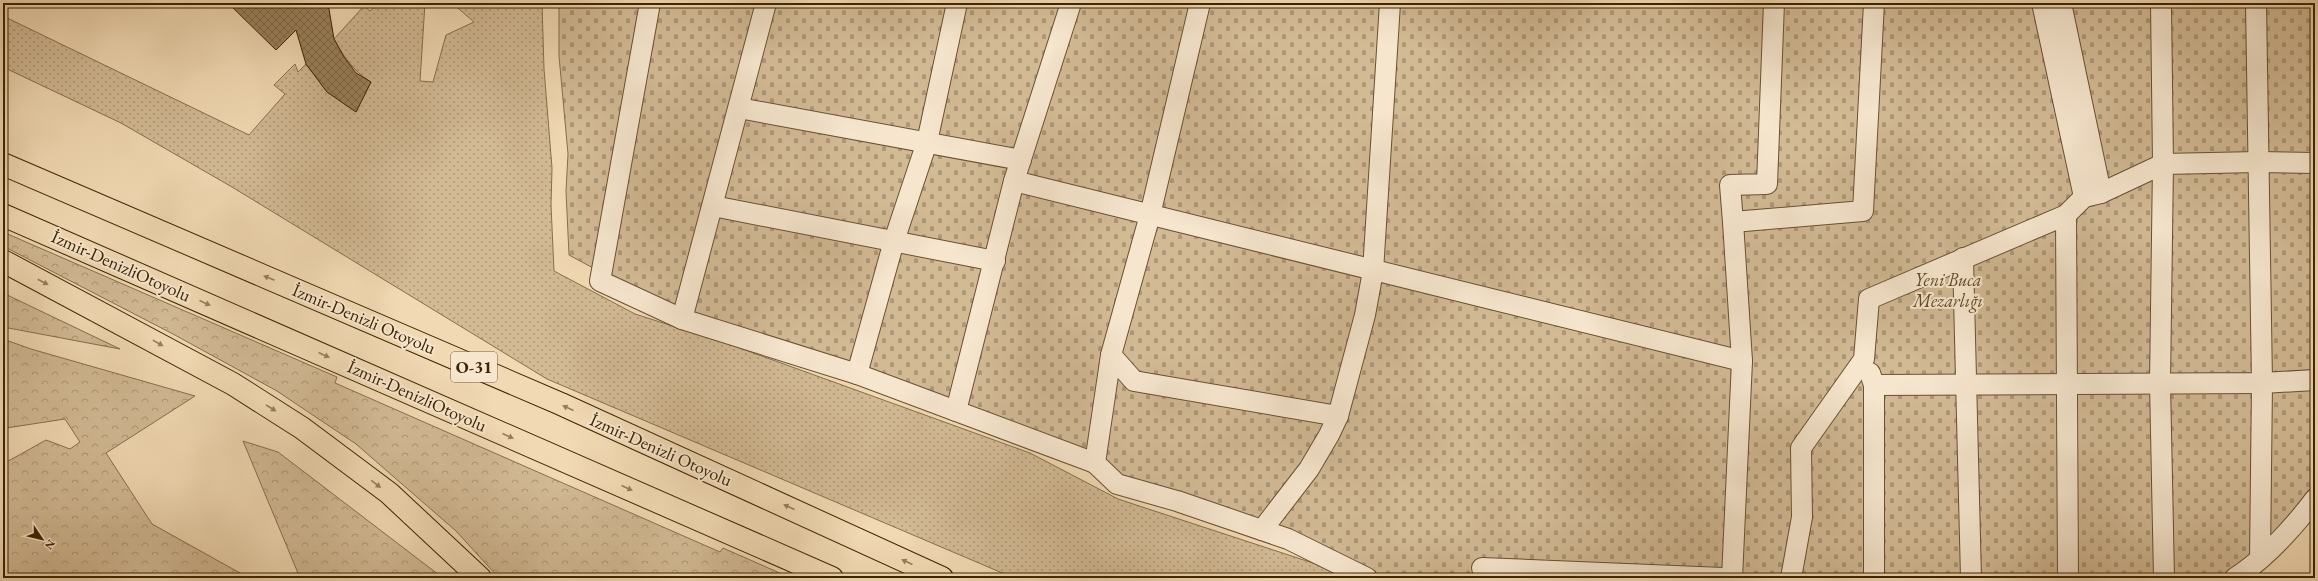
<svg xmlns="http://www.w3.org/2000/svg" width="2318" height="581" viewBox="0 0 2318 581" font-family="'EB Garamond',serif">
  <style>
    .grass { fill: url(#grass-dots); stroke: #876f4b }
    .forest { fill: url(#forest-crowns); stroke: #876f4b }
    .cemetery { fill: url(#cemetery-stones); stroke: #876f4b }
    .building { fill: url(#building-cross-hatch); stroke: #3c2401 }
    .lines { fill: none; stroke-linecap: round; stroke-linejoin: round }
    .minor-casing { stroke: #69512e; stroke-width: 22 }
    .highway-casing { stroke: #3c2401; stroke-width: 24 }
    .minor { stroke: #f6e6ce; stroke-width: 20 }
    .highway { stroke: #f1d9b3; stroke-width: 22 }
    .oneway { fill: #967e5a }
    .labels { text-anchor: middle; stroke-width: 4; stroke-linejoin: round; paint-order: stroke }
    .shield { fill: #f6e6ce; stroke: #745e3e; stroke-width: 1 }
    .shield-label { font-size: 17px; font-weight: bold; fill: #3c2401 }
    .street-label { font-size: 18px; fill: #3c2401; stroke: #f6e6ce }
    .park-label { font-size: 18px; font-style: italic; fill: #624a26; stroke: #f6e6ce }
  </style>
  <defs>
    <pattern id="grass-dots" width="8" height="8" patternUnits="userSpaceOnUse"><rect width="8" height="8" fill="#d2ba95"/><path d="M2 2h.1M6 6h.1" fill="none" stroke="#ac9777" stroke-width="1.8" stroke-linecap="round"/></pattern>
    <pattern id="forest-crowns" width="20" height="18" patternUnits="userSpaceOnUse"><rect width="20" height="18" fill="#d2ba95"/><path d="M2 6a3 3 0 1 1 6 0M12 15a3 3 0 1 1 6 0" fill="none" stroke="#ac9777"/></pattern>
    <pattern id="cemetery-stones" width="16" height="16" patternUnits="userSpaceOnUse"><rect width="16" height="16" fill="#d2ba95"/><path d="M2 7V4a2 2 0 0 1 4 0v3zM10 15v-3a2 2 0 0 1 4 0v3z" fill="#ac9777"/></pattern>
    <pattern id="building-cross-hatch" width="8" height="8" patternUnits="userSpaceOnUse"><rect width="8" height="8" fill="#9a825e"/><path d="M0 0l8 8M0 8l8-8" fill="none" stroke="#7f6a4b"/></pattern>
  </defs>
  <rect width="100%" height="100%" fill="#f1d9b3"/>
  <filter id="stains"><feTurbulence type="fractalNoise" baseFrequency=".005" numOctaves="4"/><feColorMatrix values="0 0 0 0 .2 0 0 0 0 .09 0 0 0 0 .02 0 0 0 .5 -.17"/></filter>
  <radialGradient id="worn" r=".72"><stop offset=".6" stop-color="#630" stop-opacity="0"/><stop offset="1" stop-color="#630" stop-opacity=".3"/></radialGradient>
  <path class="grass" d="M 379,3 L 425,3 L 420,81 L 433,82 L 446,35 L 474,22 L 452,3 L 542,3 L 544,69 L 552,168 L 551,205 L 554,271 L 635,314 L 723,342 L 1030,453 L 1118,499 L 1322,566 L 1343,578 L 1014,578 L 547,379 L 232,187 L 121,123 L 3,67 L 3,16 L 249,135 L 285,94 L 274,85 L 295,64 L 298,72 L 306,64 L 327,92 L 356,112 L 371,82 C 353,71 344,57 334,39 L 364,6 L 370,11 Z"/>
  <g class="forest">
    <polygon points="3,232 337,377 335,383 720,552 723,548 791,578 499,578 456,531 356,444 277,391 173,334 3,246"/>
    <polygon points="3,293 120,349 3,327"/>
    <polygon points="3,339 31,349 195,396 106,453 152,524 249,578 4,578 3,464 46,440 70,449 80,442 65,419 6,428 3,413"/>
    <polygon points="243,441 278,452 443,578 300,578"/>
  </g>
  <polygon class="cemetery" points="559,3 2315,3 2315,487 2283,529 2248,561 2225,578 1383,578 1325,546 1125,480 649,298 569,255 566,191 568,154 559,56"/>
  <polygon class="building" points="228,3 328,3 334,39 344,57 356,73 371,82 356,112 327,92 306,64 296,30 276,50"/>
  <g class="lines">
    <defs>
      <g id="minor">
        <polyline points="650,3 600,281 682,319 857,374 956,411"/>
        <polyline points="1071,3 1014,181 1742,361"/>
        <polyline points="1200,3 1150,215 1111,355 1134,381 1338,416"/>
        <polyline points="1774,3 1767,184 1730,185 1733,222 1863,211 1874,3"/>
        <polyline points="2042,3 2084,197 2101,193 2163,164 2258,162 2315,163"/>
        <polyline points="2061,3 2101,193"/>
        <polyline points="2161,3 2163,164 2160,383 2164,578"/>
        <polyline points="2256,3 2262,383 2260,559"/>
        <polyline points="739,108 1021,160"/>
        <polyline points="1014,181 956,411 1095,463"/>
        <polyline points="713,206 995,261"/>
        <polyline points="2066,215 2068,578"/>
        <polyline points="1963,258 1971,578"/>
        <polyline points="682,319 766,3"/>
        <polyline points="1111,355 1095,463 1117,484 1177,501 1288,539 1367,578"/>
        <polyline points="1870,373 1874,385 1874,578"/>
        <polyline points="857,374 894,241 927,142 957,3"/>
        <polyline points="1874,385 2262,383 2315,380"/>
        <polyline points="1262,530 1309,469 1329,435 1338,416 1365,315 1373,271 1390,3"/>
        <polyline points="1482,568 1723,578"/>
        <polyline points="1732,578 1742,361 1733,222"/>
        <polyline points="1791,578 1802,517 1801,448 1864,359 1869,299 2066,215 2084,197"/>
        <path d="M 2235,578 C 2266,558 2293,528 2315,499"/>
      </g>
      <g id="highway">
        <polyline points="3,164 561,404 942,578"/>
        <polyline points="3,215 832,578"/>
        <polyline points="3,261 233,384 302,428 389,493 480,578"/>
      </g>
    </defs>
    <use href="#minor" class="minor-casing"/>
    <use href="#highway" class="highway-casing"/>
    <use href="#minor" class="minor"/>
    <use href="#highway" class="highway"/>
  </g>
  <defs><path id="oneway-solid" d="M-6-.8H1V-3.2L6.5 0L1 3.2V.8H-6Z"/></defs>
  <g class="oneway">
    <use href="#oneway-solid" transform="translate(269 278) rotate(-157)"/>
    <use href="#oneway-solid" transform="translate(43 282) rotate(28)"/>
    <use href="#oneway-solid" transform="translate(205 303) rotate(24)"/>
    <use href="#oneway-solid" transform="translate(158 343) rotate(29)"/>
    <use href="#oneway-solid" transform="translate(324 355) rotate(24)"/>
    <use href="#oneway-solid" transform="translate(271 408) rotate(32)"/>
    <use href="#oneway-solid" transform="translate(568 408) rotate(-156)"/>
    <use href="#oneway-solid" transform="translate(508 436) rotate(24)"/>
    <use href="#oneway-solid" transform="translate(376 484) rotate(37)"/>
    <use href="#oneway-solid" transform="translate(627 488) rotate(24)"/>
    <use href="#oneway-solid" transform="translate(789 507) rotate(-156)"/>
    <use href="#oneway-solid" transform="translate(907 562) rotate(-155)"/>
  </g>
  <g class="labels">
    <rect class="shield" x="451" y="352" width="46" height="30" rx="3"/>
    <g class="shield-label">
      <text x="474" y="373">O-31</text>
    </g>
    <g class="street-label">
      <text transform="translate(121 266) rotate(24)" y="6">İzmir-DenizliOtoyolu</text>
      <text transform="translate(364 319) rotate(23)" y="6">İzmir-Denizli Otoyolu</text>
      <text transform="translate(417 396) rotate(24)" y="6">İzmir-DenizliOtoyolu</text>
      <text transform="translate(661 450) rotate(24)" y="6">İzmir-Denizli Otoyolu</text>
    </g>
    <g class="park-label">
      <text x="1948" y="286">Yeni Buca<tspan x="1948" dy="21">Mezarlığı</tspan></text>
    </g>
  </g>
  <rect width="2318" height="581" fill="none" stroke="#f1d9b3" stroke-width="16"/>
  <rect x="4" y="4" width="2310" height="573" fill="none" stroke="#3c2401" stroke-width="2"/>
  <rect x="8" y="8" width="2302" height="565" fill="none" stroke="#3c2401"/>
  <g transform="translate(42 539) rotate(125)" stroke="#f6e6ce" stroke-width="3" paint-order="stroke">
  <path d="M0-3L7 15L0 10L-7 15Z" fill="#3c2401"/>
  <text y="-6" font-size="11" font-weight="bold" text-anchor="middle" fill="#3c2401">N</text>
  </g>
  <rect width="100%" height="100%" filter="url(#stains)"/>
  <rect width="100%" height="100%" fill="url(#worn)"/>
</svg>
